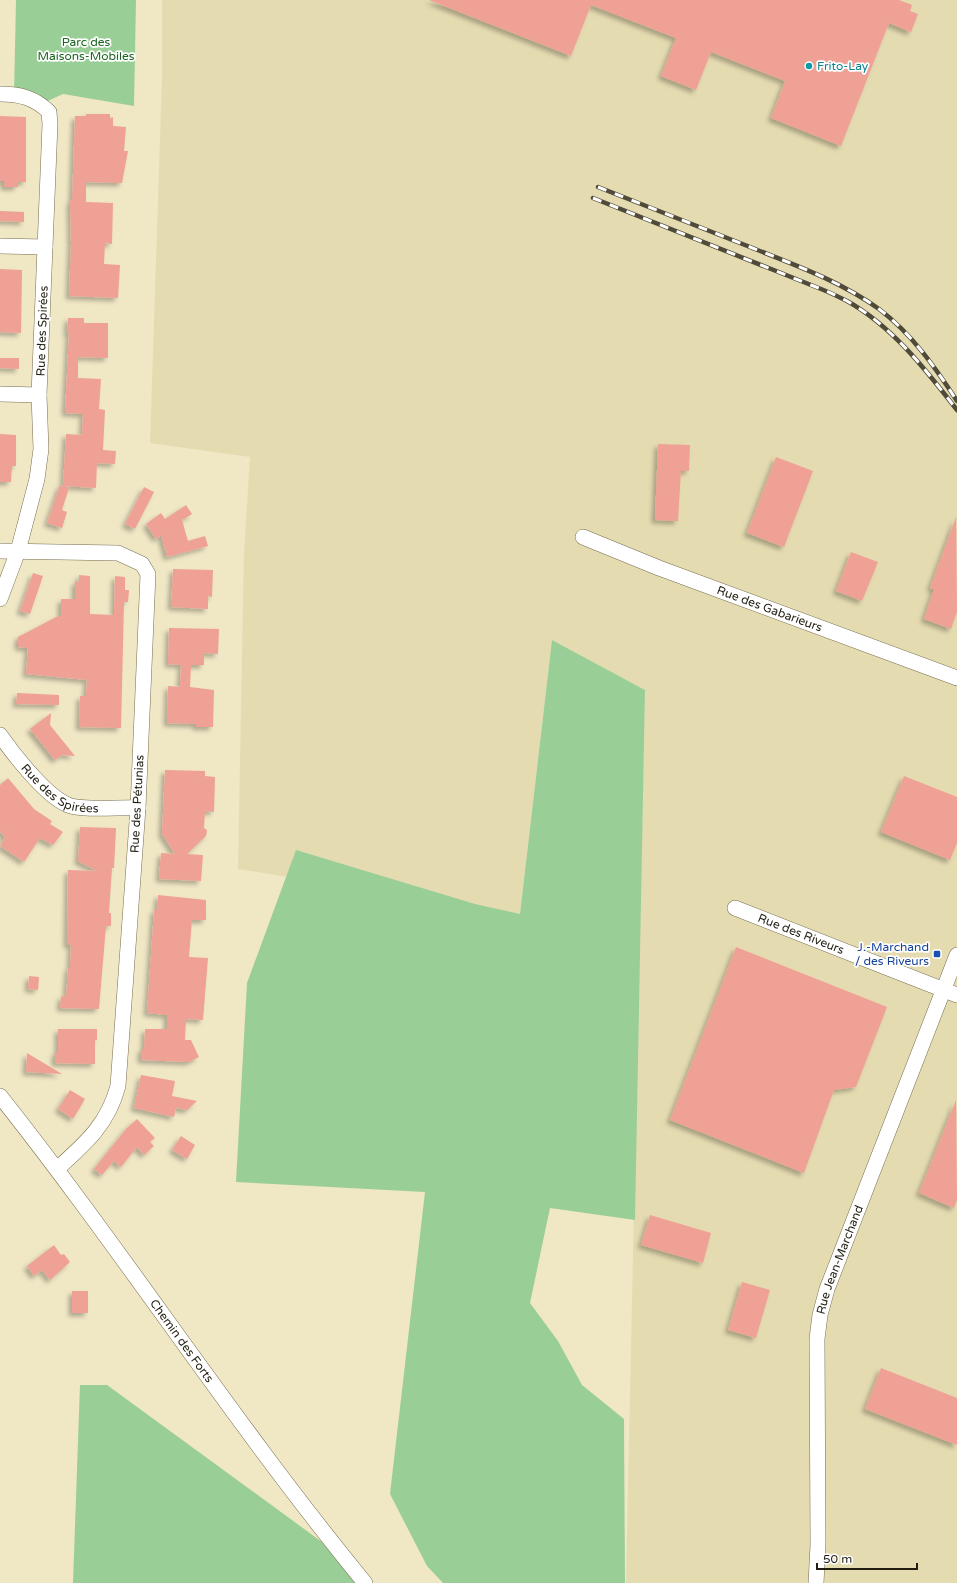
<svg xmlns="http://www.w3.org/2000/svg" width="957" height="1583" viewBox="0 0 957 1583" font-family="'Varela Round',sans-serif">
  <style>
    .built { fill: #e5dbb1 }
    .green { fill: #99ce97 }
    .building { fill: #efa195; filter: url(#shadow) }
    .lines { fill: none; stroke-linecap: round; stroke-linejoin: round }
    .minor-casing { stroke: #766e50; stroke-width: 16 }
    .minor { stroke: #fff; stroke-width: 15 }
    .rail-casing { stroke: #4f4a39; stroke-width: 4.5 }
    .rail { stroke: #fff; stroke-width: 3; stroke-dasharray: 9; stroke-linecap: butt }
    .culture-dot { fill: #0f9aa8; stroke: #fff; stroke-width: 1.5 }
    .transit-dot { fill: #1a4fb4; stroke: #fff; stroke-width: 1.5 }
    .labels { text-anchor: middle; stroke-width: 3.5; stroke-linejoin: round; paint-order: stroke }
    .park-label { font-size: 12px; fill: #1b6520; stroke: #fff }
    .culture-label { font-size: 12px; fill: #0d838f; stroke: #fff; text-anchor: start }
    .street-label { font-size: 12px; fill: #211e11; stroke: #fff }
    .transit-label { font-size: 12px; fill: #164399; stroke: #fff; text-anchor: end }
  </style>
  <defs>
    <filter id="shadow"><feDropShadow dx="-3.5" dy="3.5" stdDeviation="2" flood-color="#0004"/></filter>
  </defs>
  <rect width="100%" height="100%" fill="#f0e7c5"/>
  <polygon class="built" points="162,0 957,0 957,1583 626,1583 645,690 552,640 520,914 238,869 244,552 250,457 150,443 162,78"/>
  <g class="green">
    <polygon points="16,0 136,0 134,106 63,94 41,104 14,94"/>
    <polygon points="552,640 645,690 635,1220 550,1208 530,1303 558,1341 582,1385 624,1419 625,1583 443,1583 427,1566 390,1494 425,1192 236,1182 247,983 296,850 475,904 520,914"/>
    <polygon points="80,1385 107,1385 322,1542 356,1583 73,1583"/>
  </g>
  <g class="building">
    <polygon points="429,0 899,0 912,5 910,11 918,14 911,32 889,23 841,146 771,118 785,81 711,52 696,90 661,76 676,38 591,5 571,56"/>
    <polygon points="86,114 110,114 110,118 113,117 113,126 126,127 124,151 128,151 122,183 86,182 86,202 113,203 112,244 105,243 104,264 120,265 118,298 69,296 71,243 70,200 72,201 75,116 86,116"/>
    <polygon points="0,116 26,117 26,182 18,182 18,187 4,187 4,181 0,181"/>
    <polygon points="0,211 24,212 24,222 0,221"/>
    <polygon points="0,269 22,270 21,333 0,332"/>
    <polygon points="68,318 84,318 84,323 108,323 108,358 78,357 78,378 101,379 99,409 105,410 103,450 116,451 115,464 97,463 96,488 64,486 69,488 62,510 67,512 62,528 47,523 60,485 63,486 66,434 82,435 83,414 65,413 69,333 67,333"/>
    <polygon points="0,358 19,358 19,369 0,368"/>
    <polygon points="0,434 16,435 16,466 12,466 11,482 0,482"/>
    <polygon points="658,444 690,445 689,471 681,471 678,521 655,520"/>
    <polygon points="776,457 813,471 784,547 747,533"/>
    <polygon points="144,487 154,492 135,529 125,524"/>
    <polygon points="186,505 192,514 182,520 188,541 205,536 208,546 167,557 161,535 156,539 146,524 161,513 165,519"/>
    <polygon points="956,517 957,612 951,629 924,619 934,589 930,588"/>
    <polygon points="851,552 878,562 862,601 836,591"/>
    <polygon points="173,569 213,570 212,597 208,596 208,609 171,607"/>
    <polygon points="33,573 43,576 30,614 20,611"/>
    <polygon points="79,575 90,576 90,614 114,615 115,576 125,577 125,590 129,590 128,602 124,602 121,728 79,727 80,696 86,696 87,680 26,674 28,648 18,647 18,637 58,616 61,616 61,599 75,599 75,581 79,582"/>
    <polygon points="169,628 219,629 218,654 204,653 204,665 191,665 190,687 214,690 213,727 196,727 196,724 167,723 168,686 180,687 181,665 168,664"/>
    <polygon points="17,693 59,695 59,705 16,704"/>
    <polygon points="51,713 50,725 75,756 62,755 55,760 30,729"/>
    <polygon points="165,770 205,771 205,776 215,777 214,812 205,811 204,828 207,830 206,836 187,854 203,855 201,881 159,879 161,853 175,854 162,834"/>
    <polygon points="904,776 957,797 957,843 950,860 881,832"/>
    <polygon points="8,778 34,809 52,821 50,824 63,832 53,845 40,838 24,862 0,846 5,838 0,831 0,785"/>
    <polygon points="80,827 116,828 114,868 112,868 109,913 111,913 111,926 106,926 99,1009 60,1008 61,996 66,997 68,968 70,968 71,945 67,945 68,870 97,871 78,861"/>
    <polygon points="158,895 206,900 206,920 192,920 189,957 208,958 203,1020 186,1019 185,1040 191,1040 199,1057 189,1062 141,1060 141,1049 144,1049 145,1029 167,1029 167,1015 147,1013 154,910 157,910"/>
    <polygon points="736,947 887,1007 856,1087 834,1090 804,1173 670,1120"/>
    <polygon points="29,976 39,977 38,990 28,989"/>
    <polygon points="58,1029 97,1029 97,1040 95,1040 95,1064 55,1063 55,1052 58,1052"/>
    <polygon points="27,1053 62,1074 26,1072"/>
    <polygon points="141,1075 175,1081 172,1096 197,1101 187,1110 176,1108 174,1117 134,1108"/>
    <polygon points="70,1090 85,1099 73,1119 58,1109"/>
    <polygon points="956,1100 957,1200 954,1208 919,1193"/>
    <polygon points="137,1119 155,1138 150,1142 154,1146 144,1155 137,1147 121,1167 114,1161 102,1175 94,1169 126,1129"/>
    <polygon points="181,1136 195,1145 187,1159 172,1150"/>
    <polygon points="650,1215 711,1233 703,1263 641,1245"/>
    <polygon points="54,1245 61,1255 64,1254 70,1262 50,1280 42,1270 34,1276 27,1266"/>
    <polygon points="742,1282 770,1290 756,1338 728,1330"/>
    <rect x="72" y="1291" width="16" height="22"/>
    <polygon points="881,1368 957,1398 957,1445 865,1409"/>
  </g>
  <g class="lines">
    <defs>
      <g id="minor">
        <path d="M 0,94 C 20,94 35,98 49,112 L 50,124 L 39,395 L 41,449 L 37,479 L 18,551 L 0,599"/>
        <polyline points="0,246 45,247"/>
        <polyline points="0,394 39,395"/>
        <path id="s1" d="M 583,537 L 659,568 L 957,678"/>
        <path d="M 0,551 L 118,553 L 142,564 L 148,574 L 138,808 L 118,1086 C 108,1124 86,1143 57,1169"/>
        <path id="s2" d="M 0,735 C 14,755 46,796 68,805 C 83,811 120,807 138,808"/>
        <path id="s3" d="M 735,908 L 957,995"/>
        <path id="s4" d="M 0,1096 C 126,1255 236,1426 365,1583"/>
        <path id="s5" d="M 816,1583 L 818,1545 L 817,1339 L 820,1315 L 827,1289 L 957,955"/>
      </g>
    </defs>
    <use href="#minor" class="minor-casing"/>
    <use href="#minor" class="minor"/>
    <defs>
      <g id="rail">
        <path d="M 598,187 C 649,207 700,227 750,247 C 795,265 840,281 879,309 C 912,334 935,367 957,401"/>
        <path d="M 593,198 L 816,287 C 827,291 837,296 847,301 C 892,326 926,370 957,410"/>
      </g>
    </defs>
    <use href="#rail" class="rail-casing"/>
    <use href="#rail" class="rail"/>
  </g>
  <circle class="culture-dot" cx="809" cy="66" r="4"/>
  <rect class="transit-dot" x="933" y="950" width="8" height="8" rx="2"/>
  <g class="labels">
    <g class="park-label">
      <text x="86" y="46">Parc des<tspan x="86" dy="14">Maisons-Mobiles</tspan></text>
    </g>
    <g class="culture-label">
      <text x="817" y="70">Frito-Lay</text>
    </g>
    <g class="street-label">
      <text transform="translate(42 331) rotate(-88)" y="4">Rue des Spirées</text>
      <text dy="4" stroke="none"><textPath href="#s1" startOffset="200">Rue des Gabarieurs</textPath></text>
      <text dy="4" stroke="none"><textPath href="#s2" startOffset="84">Rue des Spirées</textPath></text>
      <text transform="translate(137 804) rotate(-87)" y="4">Rue des Pétunias</text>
      <text dy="4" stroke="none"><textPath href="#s3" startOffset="71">Rue des Riveurs</textPath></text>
      <text dy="4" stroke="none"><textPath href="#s5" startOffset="327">Rue Jean-Marchand</textPath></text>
      <text dy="4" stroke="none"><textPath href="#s4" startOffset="305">Chemin des Forts</textPath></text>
    </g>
    <g class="transit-label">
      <text x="929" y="951">J.-Marchand<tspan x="929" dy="14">/ des Riveurs</tspan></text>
    </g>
  </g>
  <path d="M817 1563v6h100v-6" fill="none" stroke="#211e11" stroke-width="2"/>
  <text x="823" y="1563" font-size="12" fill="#211e11" stroke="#ffffff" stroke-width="3" paint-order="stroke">50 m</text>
</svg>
